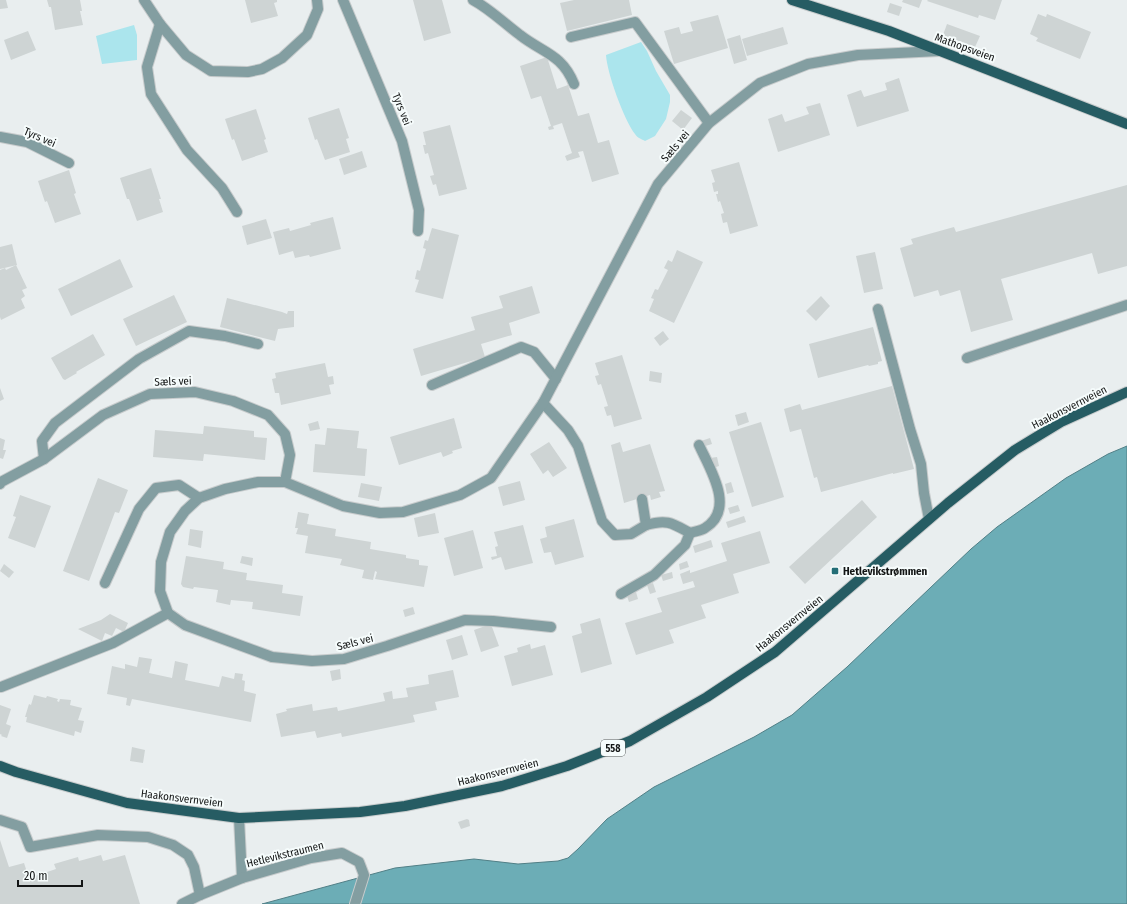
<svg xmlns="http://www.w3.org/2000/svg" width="1127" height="904" viewBox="0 0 1127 904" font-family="'Fira Sans Condensed',sans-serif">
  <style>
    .green { fill: #abe5ed }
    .water { fill: #6cadb6; stroke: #517f86 }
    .building { fill: #ced4d4 }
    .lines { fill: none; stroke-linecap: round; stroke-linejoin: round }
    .minor-casing { stroke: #c7cbcc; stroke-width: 12 }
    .major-casing { stroke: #c7cbcc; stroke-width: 12 }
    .minor { stroke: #839ea1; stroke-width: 10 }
    .major { stroke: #265c63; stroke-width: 10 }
    .poi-dot { fill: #246e77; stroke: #f6fcfc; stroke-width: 1.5 }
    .labels { text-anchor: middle; stroke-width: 4; stroke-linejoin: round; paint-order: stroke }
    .shield { fill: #f6fcfc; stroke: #575a5a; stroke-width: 1 }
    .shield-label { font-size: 10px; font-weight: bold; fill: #131515 }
    .street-label { font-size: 11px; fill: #131515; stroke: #f6fcfc }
    .poi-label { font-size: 11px; font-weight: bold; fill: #131515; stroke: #f6fcfc; text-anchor: start }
  </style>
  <rect width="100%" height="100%" fill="#e9eeef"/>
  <g class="green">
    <polygon points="134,25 137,35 137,60 102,64 96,36"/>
    <path d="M 641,42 L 647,51 L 656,71 L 670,95 L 670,102 L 666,119 L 655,136 L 645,141 C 642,139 637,138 635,134 C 624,120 607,73 606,55 Z"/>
  </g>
  <polygon class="water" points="1127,446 1127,904 262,904 395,868 474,859 518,864 558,861 568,858 578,849 607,819 654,787 754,737 792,715 847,667 971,549 997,527 1066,478 1108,454"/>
  <g class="building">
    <polygon points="0,0 6,0 8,8 0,9"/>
    <polygon points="47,0 80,0 82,11 80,11 83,25 55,30 51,7 49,7"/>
    <polygon points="245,0 277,0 277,2 274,3 278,16 251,23"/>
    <polygon points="413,0 442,0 451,33 424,41"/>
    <polygon points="574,0 629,0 632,15 567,31 560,3"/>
    <polygon points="903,0 922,0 919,8 902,2"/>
    <polygon points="928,0 1002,0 995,20 979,15 978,18 927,1"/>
    <polygon points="890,3 902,7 899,16 887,12"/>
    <polygon points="1038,14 1046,17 1047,14 1091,32 1080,59 1036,41 1038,38 1030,34"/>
    <polygon points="718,15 728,48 674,64 664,31 679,27 681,34 693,31 690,22"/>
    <polygon points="947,24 980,36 975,47 943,35"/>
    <polygon points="783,27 788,44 747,56 742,39"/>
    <polygon points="28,31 36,50 11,60 4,40"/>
    <polygon points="740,35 747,60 734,64 727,39"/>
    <polygon points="547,57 557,89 568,85 578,116 589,113 598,143 609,140 619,174 592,182 583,151 578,152 580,157 567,161 565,156 572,153 562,123 553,126 554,129 549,130 548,127 551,126 541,96 531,99 520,66"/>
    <polygon points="899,78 909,111 857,127 847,95 861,90 864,97 887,90 885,83"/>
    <polygon points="820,103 830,135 778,152 768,119 782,114 785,122 809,114 806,107"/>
    <polygon points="339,108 349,138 346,139 350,152 325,160 317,139 315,140 308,118"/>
    <polygon points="256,109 266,139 264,140 268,152 242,161 234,139 232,140 225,119"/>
    <polygon points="681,110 692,118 683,130 672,121"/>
    <polygon points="450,125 467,189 439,196 436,184 433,185 430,176 434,175 428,153 425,154 423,145 426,145 423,132"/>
    <polygon points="362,151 367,167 344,175 339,159"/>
    <polygon points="739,162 758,226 730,234 727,222 723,223 721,214 724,213 720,201 718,202 716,194 718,194 718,191 714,192 712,183 715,182 711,170"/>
    <polygon points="151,168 161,199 159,199 163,212 137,221 129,199 127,199 120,178"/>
    <polygon points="69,170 76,193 74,194 81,214 55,223 47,201 45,202 38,181"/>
    <polygon points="1127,185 1127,266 1098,274 1092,253 1001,279 1013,320 971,332 960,290 940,296 938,290 914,297 900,248 913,244 911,239 954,227 956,232"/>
    <polygon points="333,217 341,249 310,257 309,255 295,258 293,251 279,255 273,232 289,228 290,231 311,225 310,223"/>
    <polygon points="266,219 272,238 247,245 242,226"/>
    <polygon points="432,228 459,235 443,299 415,292 419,280 415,279 417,270 420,271 426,249 423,248 425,240 428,241"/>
    <polygon points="12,244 17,265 0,269 0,247"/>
    <polygon points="677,250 703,262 674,323 649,311 654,299 651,298 655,289 658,290 668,270 664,268 668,260 672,262"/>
    <polygon points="875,252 883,289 864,293 856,256"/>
    <polygon points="120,259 133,287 71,316 58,289"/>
    <polygon points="16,265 27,288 22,290 25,296 21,299 25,308 1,320 0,317 0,270 5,268 6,270"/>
    <polygon points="532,286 540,313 509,323 512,335 481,344 485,357 421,376 413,349 475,330 471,317 503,308 499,296"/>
    <polygon points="174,295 187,322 136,346 123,319"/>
    <polygon points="821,296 830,306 816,321 806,311"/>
    <polygon points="227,298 282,312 287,314 288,311 294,311 294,327 278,329 275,341 220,327"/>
    <polygon points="873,327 882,361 878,362 878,364 869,366 868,365 818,378 809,344"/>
    <polygon points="663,331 669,339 660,346 654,338"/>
    <polygon points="93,334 105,355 76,372 77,373 65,380 63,379 51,358"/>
    <polygon points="622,355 642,419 614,427 611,415 607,416 604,407 608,406 601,384 598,385 595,376 599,375 595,363"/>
    <polygon points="325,363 328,377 333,376 334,384 329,385 331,394 281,405 279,393 275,393 272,379 276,378 275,373"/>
    <polygon points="650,371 662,373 661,383 649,381"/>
    <polygon points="892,386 914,469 893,474 893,473 821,492 817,477 814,478 801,429 790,432 784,409 800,404 802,410"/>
    <polygon points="0,388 4,399 0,401"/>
    <polygon points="746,412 749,422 738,426 735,415"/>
    <polygon points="454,418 462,448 452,451 453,453 443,457 441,452 399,465 390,437"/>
    <polygon points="318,421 320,429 310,431 308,424"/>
    <polygon points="761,422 784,497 752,507 729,432"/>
    <polygon points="204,426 254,431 254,437 267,438 265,460 204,454 203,461 153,457 155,430 203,434"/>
    <polygon points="327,428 359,431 357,448 367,449 365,476 313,472 315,444 325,445"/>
    <polygon points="0,438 5,440 3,450 6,450 3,459 0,458"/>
    <polygon points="710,438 712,444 702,447 701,441"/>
    <polygon points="549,442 567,468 553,477 548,470 543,474 530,454"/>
    <polygon points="620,442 623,452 650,444 665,491 659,492 661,497 651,500 650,495 624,503 611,445"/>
    <polygon points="717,457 719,466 713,468 710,458"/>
    <polygon points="98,478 128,490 119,513 115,512 89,581 63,571"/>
    <polygon points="520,481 525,500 503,506 498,487"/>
    <polygon points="731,482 734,492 727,494 725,484"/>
    <polygon points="361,483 382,487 379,501 358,497"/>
    <polygon points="20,495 51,506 35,548 8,538 16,517 13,516"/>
    <polygon points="862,500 877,517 805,584 789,567"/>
    <polygon points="738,505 740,511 730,514 728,508"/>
    <polygon points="298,512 309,514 307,524 336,529 335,536 371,542 370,549 406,555 406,558 419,560 419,565 428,566 424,587 375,579 377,572 375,571 373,580 362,578 364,570 340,565 342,559 305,553 308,536 296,534 298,528 295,528"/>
    <polygon points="435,513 439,533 418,537 414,518"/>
    <polygon points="744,516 746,522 728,528 726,522"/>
    <polygon points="574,519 584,557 555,565 551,552 544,553 540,539 547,537 545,527"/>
    <polygon points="523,525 533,563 505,570 501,557 492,560 491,557 497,556 495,547 498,546 494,532"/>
    <polygon points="190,529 203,531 201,548 188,545"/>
    <polygon points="473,530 483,568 454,576 444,538"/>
    <polygon points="760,531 770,563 733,574 739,593 701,605 706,618 669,630 674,643 636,655 625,623 662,612 657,598 695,587 693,581 683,584 680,574 690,570 690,573 727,561 721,543"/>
    <polygon points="711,540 713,547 695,553 693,546"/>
    <polygon points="186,556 224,562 223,569 247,573 246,580 283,585 282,593 303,596 300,616 252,609 253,602 231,600 230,605 216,602 218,590 194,587 193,589 183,587 181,584"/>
    <polygon points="242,556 253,558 252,566 240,563"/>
    <polygon points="687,561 689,567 680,570 679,564"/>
    <polygon points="4,564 14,572 9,578 0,571"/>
    <polygon points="672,572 673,578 663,581 661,575"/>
    <polygon points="653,583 656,592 650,594 647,585"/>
    <polygon points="636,592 638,599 629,602 627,596"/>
    <polygon points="413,607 415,614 405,617 403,610"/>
    <polygon points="110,614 128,623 124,632 116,628 112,636 105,633 102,641 78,629 101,620"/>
    <polygon points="600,618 612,664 581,673 572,636 582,633 580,624"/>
    <polygon points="491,624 499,646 481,652 474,630"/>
    <polygon points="462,635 468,655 452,660 446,640"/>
    <polygon points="530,644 531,649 545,645 553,675 512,686 504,656 518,652 517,648"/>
    <polygon points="139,657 152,659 149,673 172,678 175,661 188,664 185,680 219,687 222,676 234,679 235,673 243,674 242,680 245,681 244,691 256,694 251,722 132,699 130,706 126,705 127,698 107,694 112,666 125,669 125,664 137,667"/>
    <polygon points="340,669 341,679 332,681 330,671"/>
    <polygon points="453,670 459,697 435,702 437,710 413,715 415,722 342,737 341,733 317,738 315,731 281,737 276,714 287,711 286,709 312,704 313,711 337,707 338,711 385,701 383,693 392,691 393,699 408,697 406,688 429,684 428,675"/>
    <polygon points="34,695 46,698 47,696 58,699 57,701 59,702 60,699 71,700 70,705 82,708 78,720 84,721 81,733 75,731 74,736 26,722 27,717 25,717 29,704 31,705"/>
    <polygon points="0,705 11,709 6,724 11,726 7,738 1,736 2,735 0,734"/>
    <polygon points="132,747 145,750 143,763 130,761"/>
    <polygon points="467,819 469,820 470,826 461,829 458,822"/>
    <polygon points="0,840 9,867 24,863 29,878 56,869 54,864 78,857 79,861 101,855 103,861 125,855 140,904 0,904"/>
  </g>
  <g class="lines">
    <defs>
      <g id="minor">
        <polyline points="144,0 160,24 186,55 211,71 248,72 262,69 282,58 307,35 318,9 317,0"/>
        <polyline points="343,0 402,141 419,210 418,231"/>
        <path d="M 473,0 C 490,9 505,24 520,35 C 543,53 562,54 574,84"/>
        <polyline points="160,24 147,67 151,94 187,150 222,188 237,212"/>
        <polyline points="571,37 635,22 709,123"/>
        <polyline points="0,137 27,142 69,163"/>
        <polyline points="878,309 910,429 921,464 924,493 929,519"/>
        <polyline points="967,358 1127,305"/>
        <polyline points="432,385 521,347 534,352 556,379"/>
        <polyline points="543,403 568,430 578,446 602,521 615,535 631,534 646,525 642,499"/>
        <polyline points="44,459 42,441 55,423 139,359 189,331 225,336 258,344"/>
        <polyline points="285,482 258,482 225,489 199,498 185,511 170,532 161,562 160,591 168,613 185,625 272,657 312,661 344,659 387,646 465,620 493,621 551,627"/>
        <polyline points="0,484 1,482 44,459 103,415 150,394 195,392 233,401 268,415 285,434 290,455 285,482 343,506 380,513 403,512 460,495 491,478 543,403 658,184 709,123 760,83 808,64 858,55 939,51"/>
        <path d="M 646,525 C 667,519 672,523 690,533 C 695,531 701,531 705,528 C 736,509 710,469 699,445"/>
        <polyline points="105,583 139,509 156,488 179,485 199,498"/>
        <polyline points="621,594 654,575 685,545 690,533"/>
        <polyline points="1,687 113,643 168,613"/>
        <polyline points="239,818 242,878"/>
        <polyline points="0,820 22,827 30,847 98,835 148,837 173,845 188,855 194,867 200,895"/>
        <polyline points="182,904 200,895 242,878 311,858 342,853 359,862 364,875 355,904"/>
      </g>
      <g id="major">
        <polyline points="792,0 889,31 1127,124"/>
        <polyline points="0,766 16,772 127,803 239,818 360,812 405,806 502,786 567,766 630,741 707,697 775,652 948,503 1015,450 1061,422 1127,392"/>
      </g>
    </defs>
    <use href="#minor" class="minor-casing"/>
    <use href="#major" class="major-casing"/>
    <use href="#minor" class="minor"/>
    <use href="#major" class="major"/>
  </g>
  <rect class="poi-dot" x="831" y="567" width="8" height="8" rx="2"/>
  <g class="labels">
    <rect class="shield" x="601" y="740" width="24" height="16" rx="3"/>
    <g class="shield-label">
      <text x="613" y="752">558</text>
    </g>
    <g class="street-label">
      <text transform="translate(965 47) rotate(20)" y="4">Mathopsveien</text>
      <text transform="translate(402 109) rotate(68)" y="4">Tyrs vei</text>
      <text transform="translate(40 137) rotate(23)" y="4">Tyrs vei</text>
      <text transform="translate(675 146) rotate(-50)" y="4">Sæls vei</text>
      <text transform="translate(173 381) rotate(-2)" y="4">Sæls vei</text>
      <text transform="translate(1069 407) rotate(-27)" y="4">Haakonsvernveien</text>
      <text transform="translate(789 623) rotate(-39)" y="4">Haakonsvernveien</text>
      <text transform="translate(355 642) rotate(-14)" y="4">Sæls vei</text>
      <text transform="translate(498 772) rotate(-14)" y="4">Haakonsvernveien</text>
      <text transform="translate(182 798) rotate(7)" y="4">Haakonsvernveien</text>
      <text transform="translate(285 854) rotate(-14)" y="4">Hetlevikstraumen</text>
    </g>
    <g class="poi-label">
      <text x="843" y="575">Hetlevikstrømmen</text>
    </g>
  </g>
  <path d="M18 880v6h64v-6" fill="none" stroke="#131515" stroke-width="2"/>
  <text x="24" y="880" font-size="12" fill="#131515" stroke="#f6fcfc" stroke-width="3" paint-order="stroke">20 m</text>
</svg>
